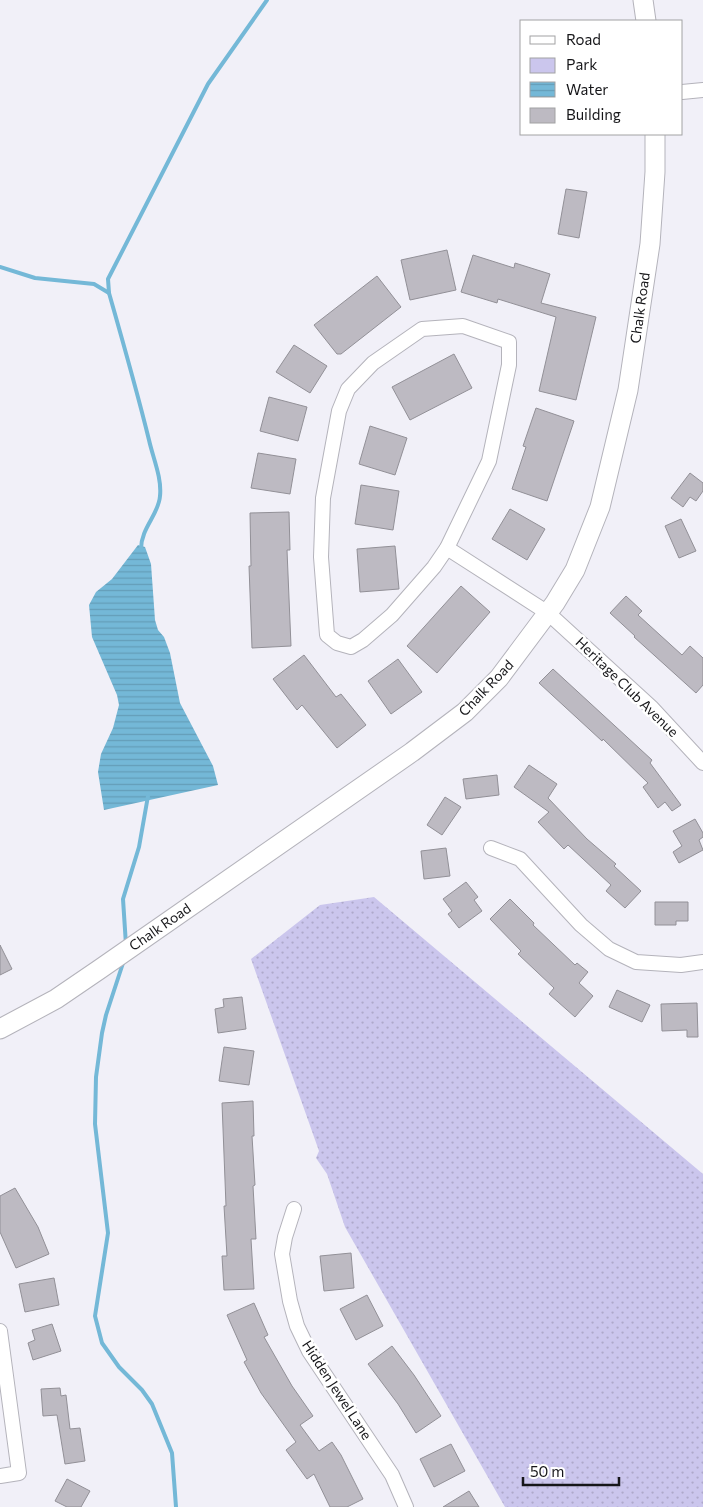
<svg xmlns="http://www.w3.org/2000/svg" width="703" height="1507" viewBox="0 0 703 1507" font-family="Commissioner,sans-serif">
  <style>
    .green { fill: url(#green-dots) }
    .water { fill: url(#water-rules) }
    .lines { fill: none; stroke-linecap: round; stroke-linejoin: round }
    .stream { stroke: #74b8d7; stroke-width: 4 }
    .building { fill: #bdbac2; stroke: #929097 }
    .street-casing { stroke: #b4b3bb; stroke-width: 16 }
    .secondary-casing { stroke: #b4b3bb; stroke-width: 21 }
    .street { stroke: #fff; stroke-width: 14 }
    .secondary { stroke: #fff; stroke-width: 19 }
    .labels { text-anchor: middle; stroke-width: 5; stroke-linejoin: round; paint-order: stroke }
    .street-label { font-size: 14px; fill: #161619; stroke: #fff }
  </style>
  <defs>
    <pattern id="green-dots" width="8" height="8" patternUnits="userSpaceOnUse" patternTransform="scale(1.25)"><rect width="8" height="8" fill="#cbc6ed"/><path d="M2 2h.1M6 6h.1" fill="none" stroke="#aea9cb" stroke-width="1.8" stroke-linecap="round"/></pattern>
    <pattern id="water-rules" width="6" height="5" patternUnits="userSpaceOnUse" patternTransform="scale(1.25)"><rect width="6" height="5" fill="#74b8d7"/><path d="M0 2.5h6" fill="none" stroke="#649db8"/></pattern>
  </defs>
  <rect width="100%" height="100%" fill="#f1f0f8"/>
  <polygon class="green" points="374,897 703,1174 703,1507 505,1507 345,1227 327,1174 316,1158 319,1151 251,959 320,905"/>
  <polygon class="water" points="138,545 145,547 151,564 155,620 158,630 164,637 170,653 180,703 213,766 218,785 104,810 98,772 101,754 113,728 119,705 117,695 92,637 89,605 96,592 112,579"/>
  <g class="lines">
    <g class="stream">
      <polyline points="0,267 35,278 94,284 109,293"/>
      <path d="M 141,549 C 141,528 159,514 160,496 C 162,478 153,458 149,440 C 137,391 123,342 109,293 L 108,279 L 208,84 L 267,0"/>
      <polyline points="126,945 123,899 139,847 148,796"/>
      <polyline points="124,960 106,1015 102,1033 96,1077 95,1124 108,1233 95,1316 102,1343 119,1367 142,1390 152,1404 172,1453 176,1507"/>
    </g>
  </g>
  <g class="building">
    <polygon points="566,189 587,192 579,238 558,234"/>
    <polygon points="447,250 456,290 410,300 401,260"/>
    <polygon points="473,255 514,268 515,263 550,274 541,303 596,317 576,400 539,391 556,317 498,299 497,303 461,292"/>
    <polygon points="377,276 401,307 341,354 337,354 314,325"/>
    <polygon points="294,345 327,366 310,393 276,372"/>
    <polygon points="454,354 472,388 410,420 392,387"/>
    <polygon points="269,397 307,407 298,441 260,431"/>
    <polygon points="536,408 574,421 547,501 512,489 526,447 523,446"/>
    <polygon points="370,426 407,438 395,475 359,464"/>
    <polygon points="258,453 296,459 290,494 251,488"/>
    <polygon points="690,473 703,483 703,491 696,501 690,497 683,507 671,498"/>
    <polygon points="361,485 399,491 393,530 355,524"/>
    <polygon points="510,509 545,529 527,560 492,539"/>
    <polygon points="289,512 290,550 287,550 291,646 252,648 249,566 251,566 250,513"/>
    <polygon points="681,519 696,551 679,558 665,526"/>
    <polygon points="395,546 399,589 360,592 357,549"/>
    <polygon points="461,586 490,612 437,673 407,646"/>
    <polygon points="626,596 642,611 638,615 682,655 690,646 703,658 703,685 696,693 634,637 635,636 610,613"/>
    <polygon points="304,655 336,697 341,694 366,725 337,748 302,705 297,710 273,679"/>
    <polygon points="398,659 422,692 391,714 368,681"/>
    <polygon points="553,669 652,760 650,763 681,805 672,811 665,802 658,808 643,787 648,783 603,739 602,741 539,683"/>
    <polygon points="529,765 557,784 548,798 587,839 616,864 614,866 641,891 625,908 606,891 611,885 568,845 564,849 538,822 549,812 514,787"/>
    <polygon points="497,775 499,795 466,799 463,779"/>
    <polygon points="445,797 461,807 442,835 427,825"/>
    <polygon points="695,819 703,833 703,837 699,840 703,850 679,863 673,852 682,846 673,831"/>
    <polygon points="446,848 450,876 424,879 421,851"/>
    <polygon points="466,882 478,897 474,900 482,911 459,928 448,914 452,911 443,899"/>
    <polygon points="510,899 534,923 533,925 575,965 577,963 588,972 579,983 593,996 575,1017 549,994 554,988 518,954 521,951 490,919"/>
    <polygon points="655,902 688,902 688,921 676,921 676,925 655,925"/>
    <polygon points="0,945 12,969 0,975"/>
    <polygon points="617,990 650,1005 642,1022 609,1007"/>
    <polygon points="242,997 246,1029 218,1033 215,1009 224,1007 223,999"/>
    <polygon points="697,1003 698,1037 687,1037 687,1030 662,1031 661,1004"/>
    <polygon points="224,1047 254,1051 249,1085 219,1081"/>
    <polygon points="253,1101 254,1136 252,1136 255,1185 253,1186 256,1239 251,1239 254,1289 224,1290 222,1256 227,1256 224,1206 226,1206 222,1103"/>
    <polygon points="15,1188 38,1227 49,1254 16,1268 0,1232 0,1196"/>
    <polygon points="351,1253 354,1288 324,1291 320,1256"/>
    <polygon points="54,1278 59,1305 25,1312 19,1284"/>
    <polygon points="367,1295 383,1326 356,1340 340,1309"/>
    <polygon points="254,1303 268,1335 264,1337 292,1386 313,1416 300,1425 319,1451 332,1442 341,1455 363,1499 347,1507 330,1507 314,1474 307,1479 286,1450 296,1442 261,1393 244,1362 247,1360 227,1315"/>
    <polygon points="52,1324 61,1351 33,1360 28,1343 35,1340 32,1330"/>
    <polygon points="392,1346 414,1375 441,1416 416,1433 398,1404 368,1364"/>
    <polygon points="60,1388 61,1396 66,1395 70,1429 80,1428 85,1461 65,1464 57,1415 43,1416 41,1389"/>
    <polygon points="451,1444 465,1471 434,1487 420,1459"/>
    <polygon points="67,1479 90,1491 81,1507 67,1507 55,1501"/>
    <polygon points="469,1491 479,1507 443,1507"/>
  </g>
  <g class="lines">
    <defs>
      <g id="street">
        <polyline points="682,92 703,90"/>
        <polygon points="463,326 509,342 509,365 489,461 447,548 434,567 392,615 363,640 351,647 337,643 327,635 321,557 323,498 339,411 348,389 373,363 422,329"/>
        <polyline points="447,548 548,613 652,708 703,763"/>
        <polyline points="491,848 520,859 581,925 609,949 636,962 681,965 703,962"/>
        <polyline points="294,1209 285,1237 282,1254 290,1301 297,1326 309,1351 392,1475 406,1507"/>
        <polyline points="0,1331 19,1473 0,1476"/>
      </g>
      <g id="secondary">
        <polyline points="643,0 646,21"/>
        <polyline points="0,1029 56,999 100,969 412,752 465,712 499,678 555,603 575,570 600,507 628,390 650,244 655,172 655,134"/>
      </g>
    </defs>
    <use href="#street" class="street-casing"/>
    <use href="#secondary" class="secondary-casing"/>
    <use href="#street" class="street"/>
    <use href="#secondary" class="secondary"/>
  </g>
  <g class="labels">
    <g class="street-label">
      <text transform="translate(640 308) rotate(-82)" y="5">Chalk Road</text>
      <text transform="translate(627 687) rotate(44)" y="5">Heritage Club Avenue</text>
      <text transform="translate(486 688) rotate(-46)" y="5">Chalk Road</text>
      <text transform="translate(160 927) rotate(-35)" y="5">Chalk Road</text>
      <text transform="translate(337 1390) rotate(57)" y="5">Hidden Jewel Lane</text>
    </g>
  </g>
  <rect x="520" y="20" width="162" height="115" fill="#ffffff" stroke="#a2a2a3"/>
  <rect x="530" y="36" width="25" height="8" fill="#ffffff" stroke="#a2a2a3"/>
  <text x="566" y="45" font-size="15" fill="#161619">Road</text>
  <rect x="530" y="58" width="25" height="15" fill="#cbc6ed" stroke="#a2a2a3"/>
  <text x="566" y="70" font-size="15" fill="#161619">Park</text>
  <rect x="530" y="82" width="25" height="15" fill="url(#water-rules)" stroke="#a2a2a3"/>
  <text x="566" y="95" font-size="15" fill="#161619">Water</text>
  <rect x="530" y="108" width="25" height="15" fill="#bdbac2" stroke="#a2a2a3"/>
  <text x="566" y="120" font-size="15" fill="#161619">Building</text>
  <path d="M523 1477v8h96v-8" fill="none" stroke="#161619" stroke-width="2.5"/>
  <text x="530" y="1477" font-size="15" fill="#161619" stroke="#ffffff" stroke-width="4" paint-order="stroke">50 m</text>
</svg>
